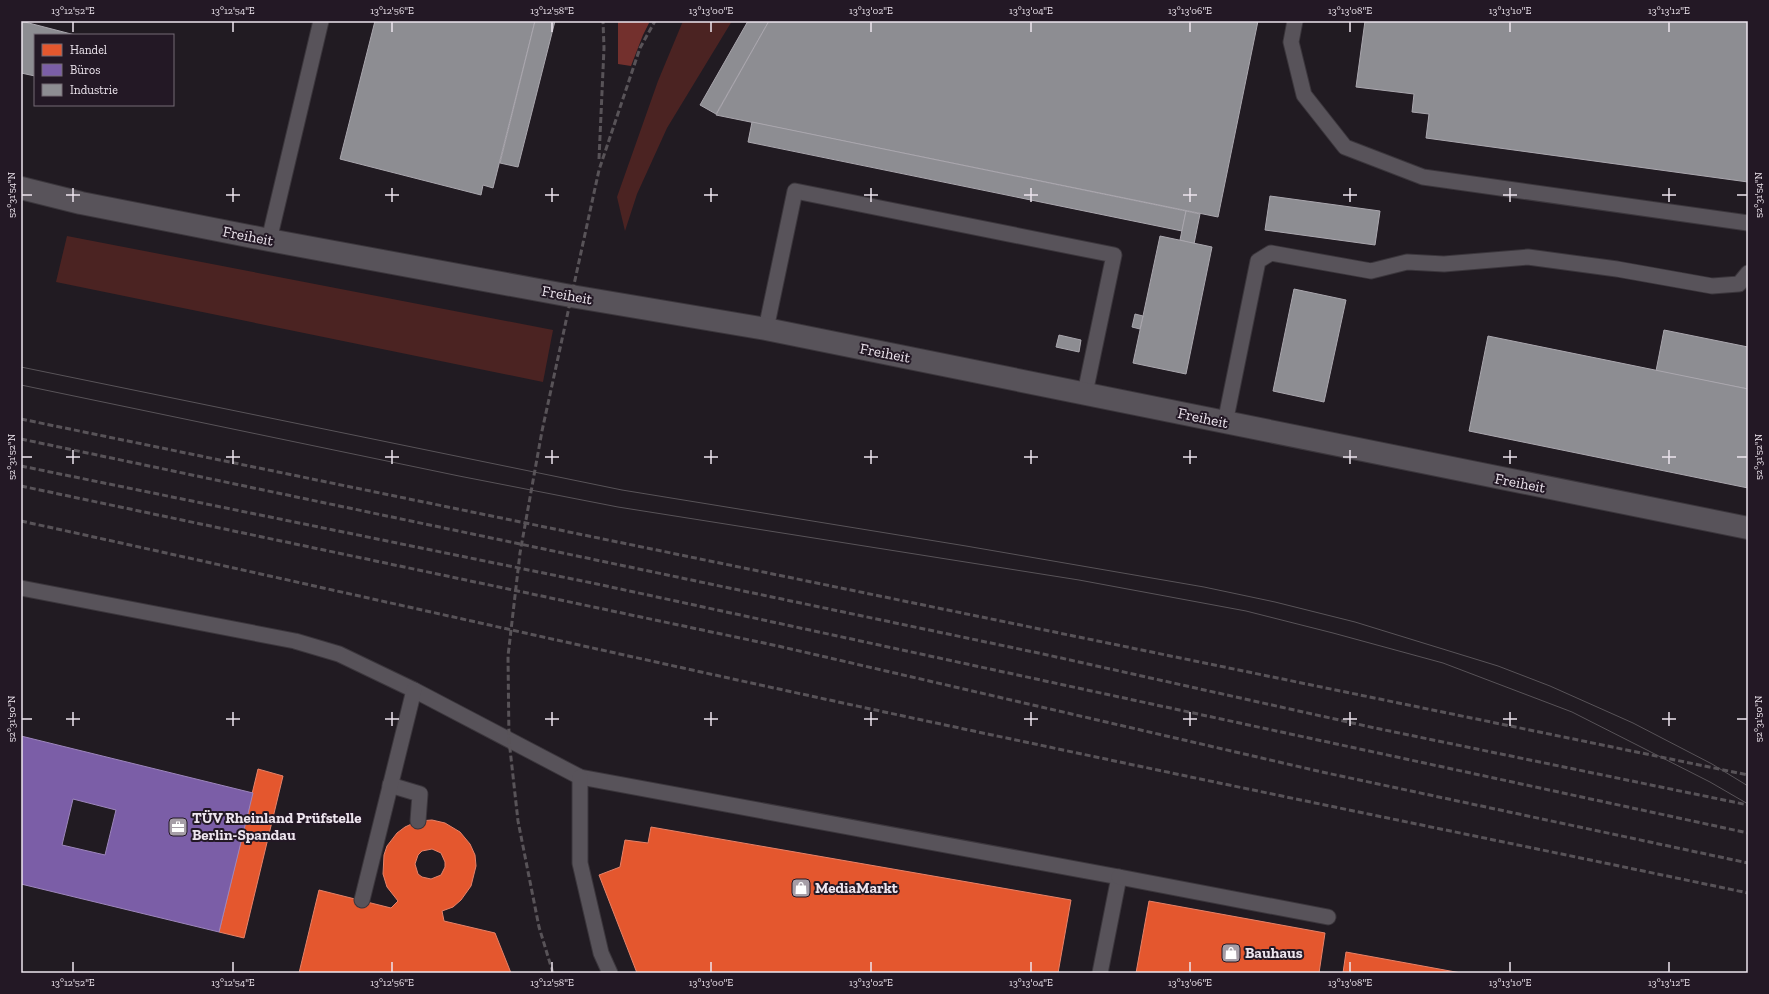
<svg xmlns="http://www.w3.org/2000/svg" width="1769" height="994" viewBox="0 0 1769 994" font-family="'Zilla Slab',serif">
  <style>
    .green { fill: #4b2322 }
    .forest { fill: #73302d }
    .shops { fill: #e4572e; stroke: #e78268; fill-rule: evenodd }
    .offices { fill: #7b5ea7; stroke: #9d86bc; fill-rule: evenodd }
    .industry { fill: #8d8d92; stroke: #aaa7ae }
    .lines { fill: none; stroke-linecap: round; stroke-linejoin: round }
    .service-casing { stroke: #3b363c; stroke-width: 17 }
    .tertiary-casing { stroke: #3b363c; stroke-width: 24 }
    .service { stroke: #58535a; stroke-width: 15 }
    .tertiary { stroke: #58535a; stroke-width: 22 }
    .tram { stroke: #585358; stroke-width: 1 }
    .rail { stroke: #585358; stroke-width: 3; stroke-dasharray: 6 3; stroke-linecap: butt }
    .ticks { fill: none; stroke: #ede5ee; stroke-width: 1.5 }
    .labels { text-anchor: middle; stroke-width: 4; stroke-linejoin: round; paint-order: stroke }
    .street-label { font-size: 15px; fill: #ede5ee; stroke: #231825 }
    .poi-label { font-size: 15px; font-weight: bold; fill: #ede5ee; stroke: #231825; text-anchor: start }
    .neatline { fill: none; stroke: #ede5ee; stroke-width: 1.5 }
    .ticks-label { font-size: 10px; text-anchor: middle; fill: #ede5ee }
  </style>
  <rect width="100%" height="100%" fill="#211b22"/>
  <g class="green">
    <polygon points="683,21 732,21 667,128 637,194 625,231 617,197 658,81"/>
    <polygon points="67,236 553,330 543,382 56,282"/>
  </g>
  <polygon class="forest" points="618,21 650,21 643,35 631,66 618,64"/>
  <g class="shops">
    <polygon points="258,769 283,776 244,938 219,932"/>
    <path d="M 432,820 L 445,823 L 460,832 L 470,844 L 475,855 L 476,866 L 471,886 L 461,900 L 453,907 L 442,911 L 444,921 L 495,933 L 511,973 L 299,973 L 319,890 L 391,908 L 398,901 L 387,887 L 383,874 L 384,855 L 387,846 L 397,833 L 405,827 L 418,821 ZM 432,849 L 441,853 L 445,862 L 445,867 L 441,875 L 431,879 L 422,877 L 418,874 L 415,864 L 418,855 L 422,851 Z"/>
    <polygon points="651,827 1071,900 1058,973 637,973 599,875 620,867 625,840 648,843"/>
    <polygon points="1149,901 1325,933 1319,973 1136,973"/>
    <polygon points="1346,952 1461,973 1343,973"/>
  </g>
  <path class="offices" d="M 21,736 L 253,793 L 219,932 L 21,884 ZM 73,799 L 116,810 L 105,855 L 62,845 Z"/>
  <g class="industry">
    <polygon points="21,21 75,35 35,35 35,76 21,73"/>
    <polygon points="375,21 535,21 493,188 483,185 481,195 340,159"/>
    <polygon points="535,21 555,21 518,167 500,163"/>
    <polygon points="748,21 769,21 716,114 700,105"/>
    <polygon points="769,21 1258,21 1218,217 716,115"/>
    <polygon points="1365,21 1748,21 1748,182 1426,138 1429,114 1412,112 1414,94 1356,87"/>
    <polygon points="752,122 1186,211 1182,231 748,142"/>
    <polygon points="1270,196 1380,211 1375,245 1265,230"/>
    <polygon points="1186,211 1200,214 1194,244 1180,240"/>
    <polygon points="1160,236 1212,247 1186,374 1133,363"/>
    <polygon points="1294,289 1346,300 1324,402 1273,391"/>
    <polygon points="1135,314 1143,316 1140,329 1132,327"/>
    <polygon points="1664,330 1748,347 1748,389 1656,371"/>
    <polygon points="1059,335 1081,340 1079,352 1056,347"/>
    <polygon points="1488,336 1748,389 1748,488 1469,431"/>
  </g>
  <g class="lines">
    <defs>
      <g id="service">
        <polyline points="1295,21 1291,42 1304,95 1345,147 1423,177 1748,223"/>
        <polyline points="269,240 321,21"/>
        <polyline points="766,329 795,191 1114,255 1085,393"/>
        <polyline points="1225,423 1258,261 1271,253 1371,271 1407,262 1444,264 1528,257 1617,269 1712,286 1739,284 1748,273"/>
        <polyline points="21,588 295,641 339,654 414,690 580,777 1119,877 1100,973"/>
        <polyline points="580,777 580,863 601,953 610,973"/>
        <polyline points="390,785 420,794 418,821"/>
        <polyline points="1119,877 1328,917"/>
        <polyline points="362,900 414,690"/>
      </g>
      <polyline id="tertiary" points="21,188 81,203 269,240 571,296 766,329 1748,528"/>
    </defs>
    <use href="#service" class="service-casing"/>
    <use href="#tertiary" class="tertiary-casing"/>
    <use href="#service" class="service"/>
    <use href="#tertiary" class="tertiary"/>
    <g class="tram">
      <polyline points="21,367 622,490 966,546 1204,587 1275,602 1355,622 1498,666 1550,686 1633,723 1712,764 1748,786"/>
      <polyline points="21,385 459,476 618,507 1079,580 1246,611 1333,633 1443,663 1572,712 1710,782 1748,804"/>
    </g>
    <g class="rail">
      <polyline points="599,159 604,48 603,21"/>
      <polyline points="21,419 1748,775"/>
      <polyline points="21,439 1043,654 1375,728 1748,805"/>
      <polyline points="21,466 597,584 1748,833"/>
      <polyline points="21,486 778,646 1322,772 1748,863"/>
      <path d="M 21,521 C 359,595 697,673 1035,744 C 1273,795 1511,843 1748,893"/>
      <polyline points="553,973 539,927 518,821 509,740 508,656 520,553 542,431 599,170 640,48 655,21"/>
    </g>
  </g>
  <path class="ticks" d="M 73,22 L 73,32M 233,22 L 233,32M 392,22 L 392,32M 552,22 L 552,32M 711,22 L 711,32M 871,22 L 871,32M 1031,22 L 1031,32M 1190,22 L 1190,32M 1350,22 L 1350,32M 1510,22 L 1510,32M 1669,22 L 1669,32M 73,188 L 73,202M 233,188 L 233,202M 392,188 L 392,202M 552,188 L 552,202M 711,188 L 711,202M 871,188 L 871,202M 1031,188 L 1031,202M 1190,188 L 1190,202M 1350,188 L 1350,202M 1510,188 L 1510,202M 1669,188 L 1669,202M 22,195 L 32,195M 66,195 L 80,195M 226,195 L 240,195M 385,195 L 399,195M 545,195 L 559,195M 704,195 L 718,195M 864,195 L 878,195M 1024,195 L 1038,195M 1183,195 L 1197,195M 1343,195 L 1357,195M 1503,195 L 1517,195M 1662,195 L 1676,195M 1737,195 L 1747,195M 73,450 L 73,464M 233,450 L 233,464M 392,450 L 392,464M 552,450 L 552,464M 711,450 L 711,464M 871,450 L 871,464M 1031,450 L 1031,464M 1190,450 L 1190,464M 1350,450 L 1350,464M 1510,450 L 1510,464M 1669,450 L 1669,464M 22,457 L 32,457M 66,457 L 80,457M 226,457 L 240,457M 385,457 L 399,457M 545,457 L 559,457M 704,457 L 718,457M 864,457 L 878,457M 1024,457 L 1038,457M 1183,457 L 1197,457M 1343,457 L 1357,457M 1503,457 L 1517,457M 1662,457 L 1676,457M 1737,457 L 1747,457M 73,712 L 73,726M 233,712 L 233,726M 392,712 L 392,726M 552,712 L 552,726M 711,712 L 711,726M 871,712 L 871,726M 1031,712 L 1031,726M 1190,712 L 1190,726M 1350,712 L 1350,726M 1510,712 L 1510,726M 1669,712 L 1669,726M 22,719 L 32,719M 66,719 L 80,719M 226,719 L 240,719M 385,719 L 399,719M 545,719 L 559,719M 704,719 L 718,719M 864,719 L 878,719M 1024,719 L 1038,719M 1183,719 L 1197,719M 1343,719 L 1357,719M 1503,719 L 1517,719M 1662,719 L 1676,719M 1737,719 L 1747,719M 73,962 L 73,972M 233,962 L 233,972M 392,962 L 392,972M 552,962 L 552,972M 711,962 L 711,972M 871,962 L 871,972M 1031,962 L 1031,972M 1190,962 L 1190,972M 1350,962 L 1350,972M 1510,962 L 1510,972M 1669,962 L 1669,972"/>
  <defs>
    <symbol id="office-square" viewBox="-11 -11 22 22"><rect x="-9" y="-9" width="18" height="18" rx="4" fill="#a69ea7" stroke="#231825"/><path d="M-6-3h4V-5.5h4V-3h4V5H-6ZM-1-4.5V-3h2v-1.5ZM-6 0V1H6V0Z" fill="#fff"/></symbol>
    <symbol id="shop-square" viewBox="-11 -11 22 22"><rect x="-9" y="-9" width="18" height="18" rx="4" fill="#a69ea7" stroke="#231825"/><path d="M-5-2.5h2.3a2.7 3.5 0 0 1 5.4 0H5L5.5 6h-11ZM-1.5-2.5h3a1.5 2.3 0 0 0-3 0Z" fill="#fff"/></symbol>
  </defs>
  <g fill-rule="evenodd">
    <use href="#office-square" x="167" y="816" width="22" height="22"/>
    <use href="#shop-square" x="790" y="877" width="22" height="22"/>
    <use href="#shop-square" x="1220" y="942" width="22" height="22"/>
  </g>
  <g class="labels">
    <g class="street-label">
      <text transform="translate(248 236) rotate(11)" y="5">Freiheit</text>
      <text transform="translate(567 295) rotate(10)" y="5">Freiheit</text>
      <text transform="translate(885 353) rotate(11)" y="5">Freiheit</text>
      <text transform="translate(1203 418) rotate(12)" y="5">Freiheit</text>
      <text transform="translate(1520 483) rotate(11)" y="5">Freiheit</text>
    </g>
    <g class="poi-label">
      <text x="192" y="823">TÜV Rheinland Prüfstelle<tspan x="192" dy="17">Berlin-Spandau</tspan></text>
      <text x="815" y="893">MediaMarkt</text>
      <text x="1245" y="958">Bauhaus</text>
    </g>
  </g>
  <rect width="1769" height="994" fill="none" stroke="#231825" stroke-width="44"/>
  <rect x="34" y="34" width="140" height="72" fill="#231825" stroke="#746a75"/>
  <rect x="42" y="44" width="20" height="12" fill="#e4572e" stroke="#746a75"/>
  <text x="70" y="54" font-size="12" fill="#ede5ee">Handel</text>
  <rect x="42" y="64" width="20" height="12" fill="#7b5ea7" stroke="#746a75"/>
  <text x="70" y="74" font-size="12" fill="#ede5ee">Büros</text>
  <rect x="42" y="84" width="20" height="12" fill="#8d8d92" stroke="#746a75"/>
  <text x="70" y="94" font-size="12" fill="#ede5ee">Industrie</text>
  <rect x="22" y="22" width="1725" height="950" class="neatline"/>
  <g class="ticks-label">
    <text x="73" y="14">13°12'52"E</text>
    <text x="233" y="14">13°12'54"E</text>
    <text x="392" y="14">13°12'56"E</text>
    <text x="552" y="14">13°12'58"E</text>
    <text x="711" y="14">13°13'00"E</text>
    <text x="871" y="14">13°13'02"E</text>
    <text x="1031" y="14">13°13'04"E</text>
    <text x="1190" y="14">13°13'06"E</text>
    <text x="1350" y="14">13°13'08"E</text>
    <text x="1510" y="14">13°13'10"E</text>
    <text x="1669" y="14">13°13'12"E</text>
    <text transform="translate(11 195) rotate(-90)" y="4">52°31'54"N</text>
    <text transform="translate(1758 195) rotate(-90)" y="4">52°31'54"N</text>
    <text transform="translate(11 457) rotate(-90)" y="4">52°31'52"N</text>
    <text transform="translate(1758 457) rotate(-90)" y="4">52°31'52"N</text>
    <text transform="translate(11 719) rotate(-90)" y="4">52°31'50"N</text>
    <text transform="translate(1758 719) rotate(-90)" y="4">52°31'50"N</text>
    <text x="73" y="986">13°12'52"E</text>
    <text x="233" y="986">13°12'54"E</text>
    <text x="392" y="986">13°12'56"E</text>
    <text x="552" y="986">13°12'58"E</text>
    <text x="711" y="986">13°13'00"E</text>
    <text x="871" y="986">13°13'02"E</text>
    <text x="1031" y="986">13°13'04"E</text>
    <text x="1190" y="986">13°13'06"E</text>
    <text x="1350" y="986">13°13'08"E</text>
    <text x="1510" y="986">13°13'10"E</text>
    <text x="1669" y="986">13°13'12"E</text>
  </g>
</svg>
